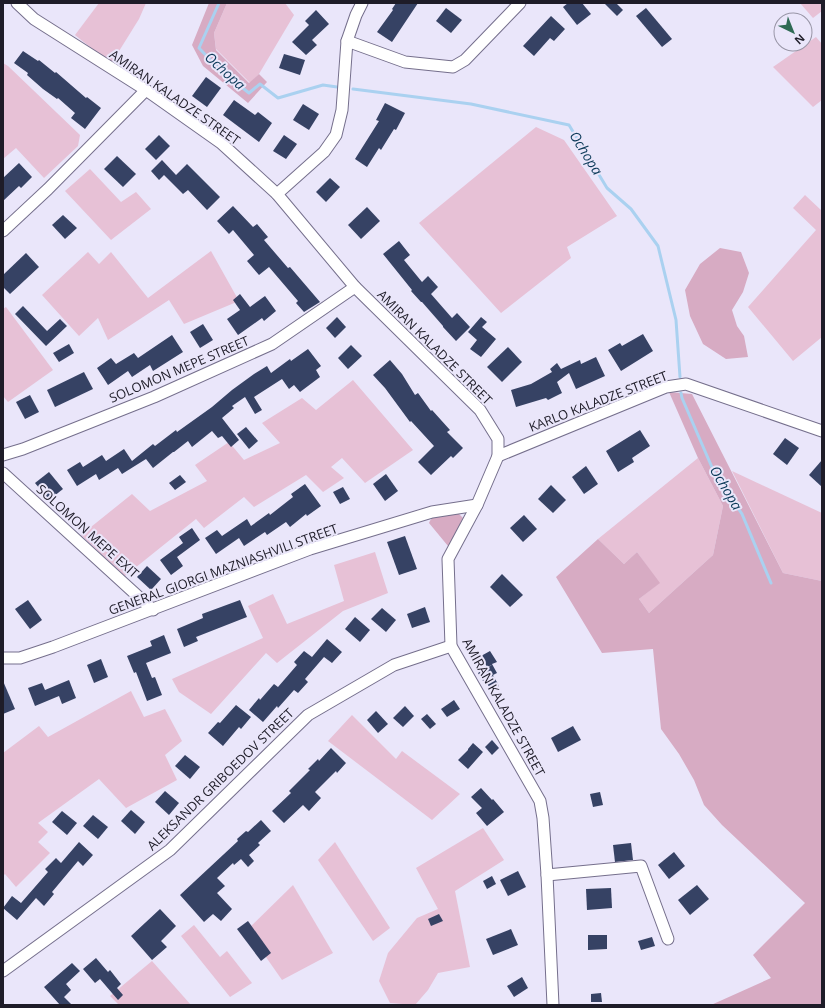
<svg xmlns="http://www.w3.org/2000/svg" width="825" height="1008" viewBox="0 0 825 1008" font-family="'Open Sans',sans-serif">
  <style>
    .green { fill: #e7c1d6 }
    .forest { fill: #d7abc3 }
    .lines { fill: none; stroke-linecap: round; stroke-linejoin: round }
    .stream { stroke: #aad1f0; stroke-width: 3 }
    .building { fill: #364264 }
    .street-casing { stroke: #756f8c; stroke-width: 13 }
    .street { stroke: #fff; stroke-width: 11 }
    .labels { text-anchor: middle; stroke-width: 4; stroke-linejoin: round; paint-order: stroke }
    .street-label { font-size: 13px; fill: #1e1c28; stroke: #eae6fa }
    .water-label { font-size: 14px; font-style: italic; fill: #0b3958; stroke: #eae6fa }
  </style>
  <rect width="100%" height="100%" fill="#eae6fa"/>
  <g class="green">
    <polygon points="99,3 146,3 139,19 111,64 75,35"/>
    <polygon points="227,3 285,3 294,15 259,74 250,83 216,49 214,33"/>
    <polygon points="800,3 822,3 822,11 813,18"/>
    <polygon points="816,37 822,44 822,100 813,107 773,67"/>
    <polygon points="3,63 8,66 80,135 78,146 44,178 16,148 3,159"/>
    <polygon points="536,127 564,140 617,216 567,247 571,258 501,313 419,223"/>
    <polygon points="90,169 121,202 136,192 151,209 111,240 65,191"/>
    <polygon points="805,195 822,211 822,337 793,361 748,307 816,230 793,208"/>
    <polygon points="211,251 239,301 184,324 169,300 108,340 98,318 79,336 42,295 88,252 99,264 111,252 148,298"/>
    <polygon points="6,307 53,370 8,402 3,396 3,309"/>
    <polygon points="353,380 413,450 365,483 342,458 331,467 344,478 323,492 306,475 254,507 244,497 204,528 196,519 125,576 81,535 132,494 150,511 207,481 195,465 229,442 244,460 280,443 262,423 302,398 316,410"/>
    <polygon points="698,458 723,506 713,555 649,613 639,599 659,583 637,552 624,564 598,539"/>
    <polygon points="732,471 822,513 822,581 783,573"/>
    <polygon points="375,552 388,593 343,611 277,663 266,653 211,714 179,692 172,679 263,638 248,606 273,594 287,624 344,601 334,565"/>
    <polygon points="131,691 144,717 165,709 182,741 165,755 177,780 126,808 99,779 38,823 48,832 38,842 50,853 16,887 5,874 3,876 3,753 39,726 48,737"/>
    <polygon points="352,715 396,759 402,751 460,794 432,820 328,741"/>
    <polygon points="483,828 504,860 455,891 470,967 438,973 428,990 415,1005 390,1003 379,981 388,953 417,918 438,909 416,868"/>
    <polygon points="335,842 390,928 373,941 318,860"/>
    <polygon points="293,885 333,953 282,980 247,930"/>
    <polygon points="194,925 220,957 227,951 252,983 230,997 181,936"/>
    <polygon points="152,961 191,1005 119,1005 110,996"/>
  </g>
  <g class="forest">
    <polygon points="209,3 227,3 214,33 216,50 249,83 259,74 267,82 248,103 203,66 192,45"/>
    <polygon points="720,248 741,252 749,273 743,292 732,310 737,326 744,336 748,357 726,359 703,344 690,316 685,290 700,264"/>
    <polygon points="669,392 692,394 783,573 822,581 822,1005 711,1005 771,978 753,955 805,903 722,825 704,805 694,780 679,754 661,729 653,649 602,653 556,577 598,539 624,564 637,552 660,583 639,599 649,613 713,555 723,506 698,458"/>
    <path d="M 454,512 L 459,514 L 463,518 L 450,544 L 448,546 L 429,523 C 433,513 445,514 454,512 Z"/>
  </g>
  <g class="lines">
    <g class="stream">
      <polyline points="219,3 199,48 220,70 249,93 260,84 278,98 323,85 337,87"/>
      <polyline points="353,89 471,104 569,125 607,188 631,209 658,246 676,320 680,377"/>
      <polyline points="681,393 682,398 714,472 742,514 771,583"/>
    </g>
  </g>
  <g class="building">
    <polygon points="396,3 418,3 392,42 377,32 393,10 392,9"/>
    <polygon points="568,3 582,3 591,14 577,25 563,7"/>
    <polygon points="604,3 616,3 623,10 617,16"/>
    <polygon points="446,8 462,20 451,33 436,21"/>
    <polygon points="646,8 672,39 662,47 636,16"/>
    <polygon points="316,10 329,24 312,40 317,45 306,55 292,42 309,25 305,21"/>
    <polygon points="551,16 565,29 554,41 550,38 534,56 523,46"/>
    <polygon points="23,51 38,61 39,60 55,73 56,72 86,98 87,97 101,108 85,129 71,118 75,113 58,98 57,99 43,89 27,75 28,73 14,63"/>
    <polygon points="284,54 305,60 300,75 279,68"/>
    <polygon points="206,77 221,88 207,107 192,96"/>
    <polygon points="234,100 255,115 258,112 272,123 259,142 223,115"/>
    <polygon points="385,103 405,113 396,130 394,129 381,150 379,148 367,167 355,159 379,121 376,120"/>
    <polygon points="303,104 319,114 309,130 293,120"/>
    <polygon points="159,135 170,146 156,160 145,149"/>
    <polygon points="284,135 297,144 286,159 273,151"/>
    <polygon points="117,156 136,174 123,187 104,169"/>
    <polygon points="162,160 176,175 187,164 220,197 207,210 188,190 183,194 164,175 159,180 151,171"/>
    <polygon points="19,163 32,177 21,188 19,186 3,201 3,178"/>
    <polygon points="330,178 340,187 326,202 316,192"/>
    <polygon points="233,206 253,227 257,224 268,237 264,240 288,268 290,267 320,302 304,312 296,303 298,301 269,267 259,275 247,261 254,255 233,230 229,234 217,221"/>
    <polygon points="367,207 380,221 361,239 348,225"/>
    <polygon points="63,215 77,228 65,239 52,225"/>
    <polygon points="399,241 410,255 404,260 422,282 428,276 438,287 431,294 452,318 457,313 470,327 456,341 443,327 443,326 422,302 421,302 411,291 412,290 383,254"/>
    <polygon points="26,253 39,267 10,294 3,287 3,275"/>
    <polygon points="240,294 250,307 265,296 276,311 264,321 262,318 238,335 227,319 240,310 233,300"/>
    <polygon points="23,306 47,331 60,319 67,326 46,346 15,314"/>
    <polygon points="337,317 346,327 335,338 326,328"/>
    <polygon points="481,317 487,322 482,327 496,339 481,357 470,349 477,340 468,332"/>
    <polygon points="203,324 213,340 200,348 190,332"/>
    <polygon points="643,334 653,351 621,371 608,350 620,343 622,346"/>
    <polygon points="172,335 183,352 153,371 150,365 132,377 128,371 108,385 97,368 111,358 116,364 134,353 138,358"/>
    <polygon points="69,344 74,353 59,362 53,353"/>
    <polygon points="351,345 362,356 348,369 338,358"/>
    <polygon points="508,347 522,362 502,382 487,367"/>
    <polygon points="308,349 321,366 316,370 320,377 300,392 294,385 289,389 282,379 254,397 262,410 255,414 245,397 232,406 234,408 222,418 239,440 231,447 222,436 218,438 212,431 192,447 188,441 174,452 173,452 153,468 146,459 122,474 118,468 99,480 96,474 77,486 67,470 80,462 83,467 102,455 106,461 124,449 132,461 153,444 155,446 176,430 177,432 212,407 232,390 254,374 267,366 271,373 290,359 291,361"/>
    <polygon points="596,357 605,376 576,389 569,373 557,382 562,393 548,400 546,398 516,407 511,390 531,384 552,372 550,369 557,363 561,369 580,360 581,364"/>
    <polygon points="390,360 402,374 415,395 418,393 431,411 432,410 450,430 447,432 463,448 453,458 451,456 431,475 418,462 434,446 411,421 410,422 385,388 373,375"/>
    <polygon points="84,372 93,389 55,407 47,390"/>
    <polygon points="30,395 39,412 25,419 16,402"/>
    <polygon points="246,427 258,441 249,449 237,434"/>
    <polygon points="640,430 650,446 632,458 634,462 618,472 606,451"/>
    <polygon points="785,438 799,448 787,465 773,454"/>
    <polygon points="822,460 822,487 809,475"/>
    <polygon points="586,466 598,484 584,494 572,477"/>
    <polygon points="49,472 63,489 49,500 35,483"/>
    <polygon points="386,474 398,491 385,501 373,484"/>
    <polygon points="180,475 186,482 175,490 169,483"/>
    <polygon points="305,484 321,506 307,516 306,514 290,527 286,522 267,535 265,532 244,546 239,538 216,554 205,538 217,530 222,536 247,519 251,526 269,513 270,515 293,497 291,494"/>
    <polygon points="551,485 566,500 553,513 538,499"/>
    <polygon points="343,487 350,499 340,504 333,492"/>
    <polygon points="524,515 537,529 523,542 510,528"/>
    <polygon points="192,528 200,540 177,557 183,566 171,575 160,560 183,543 179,537"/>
    <polygon points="405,536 417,569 399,575 387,542"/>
    <polygon points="147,566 161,579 151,590 137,577"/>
    <polygon points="502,574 523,595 510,607 490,587"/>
    <polygon points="28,600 42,620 30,629 15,609"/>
    <polygon points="240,600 247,617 196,637 198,641 184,647 177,629 203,618 202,614"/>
    <polygon points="425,607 430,622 412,628 407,614"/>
    <polygon points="382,608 396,620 386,632 371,619"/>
    <polygon points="355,617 370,630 360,642 345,629"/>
    <polygon points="164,635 171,653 146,663 152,678 155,677 162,695 147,701 136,672 134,673 127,656 152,646 150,641"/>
    <polygon points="327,639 342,652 332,663 324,657 305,679 308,682 298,693 294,690 278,708 277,706 263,722 249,710 259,698 260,700 274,684 278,687 297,665 294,662 304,651 312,657"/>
    <polygon points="490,651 497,662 492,664 497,673 493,675 499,686 491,690 485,680 483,681 478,673 492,665 487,667 481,656"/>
    <polygon points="101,659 108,677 94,683 87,665"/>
    <polygon points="69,680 76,698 62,704 59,696 35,706 28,688 42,683 45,690"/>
    <polygon points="3,681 15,709 3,714"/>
    <polygon points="454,700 460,709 447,717 441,709"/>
    <polygon points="236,705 251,717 241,729 239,727 223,746 208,733 218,722 220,723"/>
    <polygon points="405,706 414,716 403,727 393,718"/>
    <polygon points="376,711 388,724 378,733 367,720"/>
    <polygon points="427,714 436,724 430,729 421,719"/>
    <polygon points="573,726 581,740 558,752 551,738"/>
    <polygon points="492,740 499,748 492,755 485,747"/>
    <polygon points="473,743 483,752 468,769 458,760 468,750 468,749"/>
    <polygon points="331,748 346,763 337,773 336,771 315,792 321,798 309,811 303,805 284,823 272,811 291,793 289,791 310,770 308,769 318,759 319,761"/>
    <polygon points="185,755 200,767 190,779 175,766"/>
    <polygon points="481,788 492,800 493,799 504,812 487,826 476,813 482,808 471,797"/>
    <polygon points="165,791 179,803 169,815 155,802"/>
    <polygon points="600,792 603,805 593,807 590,794"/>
    <polygon points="131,810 145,822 135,834 121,821"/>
    <polygon points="62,811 77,823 67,835 52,822"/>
    <polygon points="93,815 108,827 98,839 83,826"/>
    <polygon points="261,820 271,831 258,843 260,845 249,855 254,861 248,867 241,859 234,865 233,863 217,878 225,886 217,893 232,909 221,921 213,914 204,922 180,895 238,841 237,839 246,831 248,832"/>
    <polygon points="79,842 93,855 83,866 78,861 52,892 54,894 44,906 36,898 17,920 3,908 12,896 21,903 48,872 45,869 56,858 61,863"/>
    <polygon points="631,843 633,860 615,862 613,845"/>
    <polygon points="674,852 685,866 669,879 658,865"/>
    <polygon points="518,871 526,887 508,896 500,880"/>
    <polygon points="492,876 496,884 487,889 483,881"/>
    <polygon points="697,885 709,899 690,915 678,900"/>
    <polygon points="611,888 612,908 587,910 586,889"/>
    <polygon points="160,909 176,926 161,941 167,947 152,960 131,936"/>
    <polygon points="439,914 443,921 431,926 428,919"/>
    <polygon points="248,921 271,953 261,961 237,929"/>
    <polygon points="511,929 518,945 493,955 486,939"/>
    <polygon points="588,935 607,935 607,949 588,950"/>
    <polygon points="652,937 655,946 641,950 638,941"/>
    <polygon points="96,958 108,972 110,970 121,984 117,988 123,995 118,1000 100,979 95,983 83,969"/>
    <polygon points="72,963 80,971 66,984 71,990 64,997 72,1005 60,1005 44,987"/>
    <polygon points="522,977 528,988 514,997 507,986"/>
    <polygon points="601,993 602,1002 591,1002 591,994"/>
  </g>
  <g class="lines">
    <defs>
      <g id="street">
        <polyline points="17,3 34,19 146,90 221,143 277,194 355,287 480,410 498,439 498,456 477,505 448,559 451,646 540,801 543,818 547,875 553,1005"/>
        <polyline points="347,41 405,62 453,67 465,60 520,3"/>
        <polyline points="277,194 324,152 336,135 342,110 347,41 356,15 362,3"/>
        <polyline points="3,231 48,189 146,90"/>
        <polyline points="3,455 23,449 154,397 272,344 355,287"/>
        <polyline points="498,456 666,387 686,384 822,431"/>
        <polyline points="3,473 153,610"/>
        <polyline points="3,658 20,658 53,647 310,549 432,512 477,505"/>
        <polyline points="547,875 641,866 668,939"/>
        <polyline points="3,971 170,850 308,715 394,665 451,646"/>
      </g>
    </defs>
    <use href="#street" class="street-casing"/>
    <use href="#street" class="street"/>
  </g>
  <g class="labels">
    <g class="street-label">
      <text transform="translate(175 97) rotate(35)" y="5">AMIRAN KALADZE STREET</text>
      <text transform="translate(435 347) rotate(45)" y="5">AMIRAN KALADZE STREET</text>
      <text transform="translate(179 369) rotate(-23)" y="5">SOLOMON MEPE STREET</text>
      <text transform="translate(598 401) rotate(-21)" y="5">KARLO KALADZE STREET</text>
      <text transform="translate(88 531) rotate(42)" y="5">SOLOMON MEPE EXIT</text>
      <text transform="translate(223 569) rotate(-20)" y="5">GENERAL GIORGI MAZNIASHVILI STREET</text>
      <text transform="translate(504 707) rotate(61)" y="5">AMIRAN KALADZE STREET</text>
      <text transform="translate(220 779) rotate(-44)" y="5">ALEKSANDR GRIBOEDOV STREET</text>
    </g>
    <g class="water-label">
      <text transform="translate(225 71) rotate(42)" y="5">Ochopa</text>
      <text transform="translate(586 153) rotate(58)" y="5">Ochopa</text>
      <text transform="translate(726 488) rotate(59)" y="5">Ochopa</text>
    </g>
  </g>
  <rect width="825" height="1008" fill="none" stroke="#1e1c28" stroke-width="8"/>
  <g transform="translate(793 32) rotate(137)"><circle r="19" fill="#eae6fa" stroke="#9895a6"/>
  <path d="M0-3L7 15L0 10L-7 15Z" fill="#2e6a54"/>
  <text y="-6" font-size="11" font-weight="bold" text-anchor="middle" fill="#1e1c28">N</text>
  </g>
</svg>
